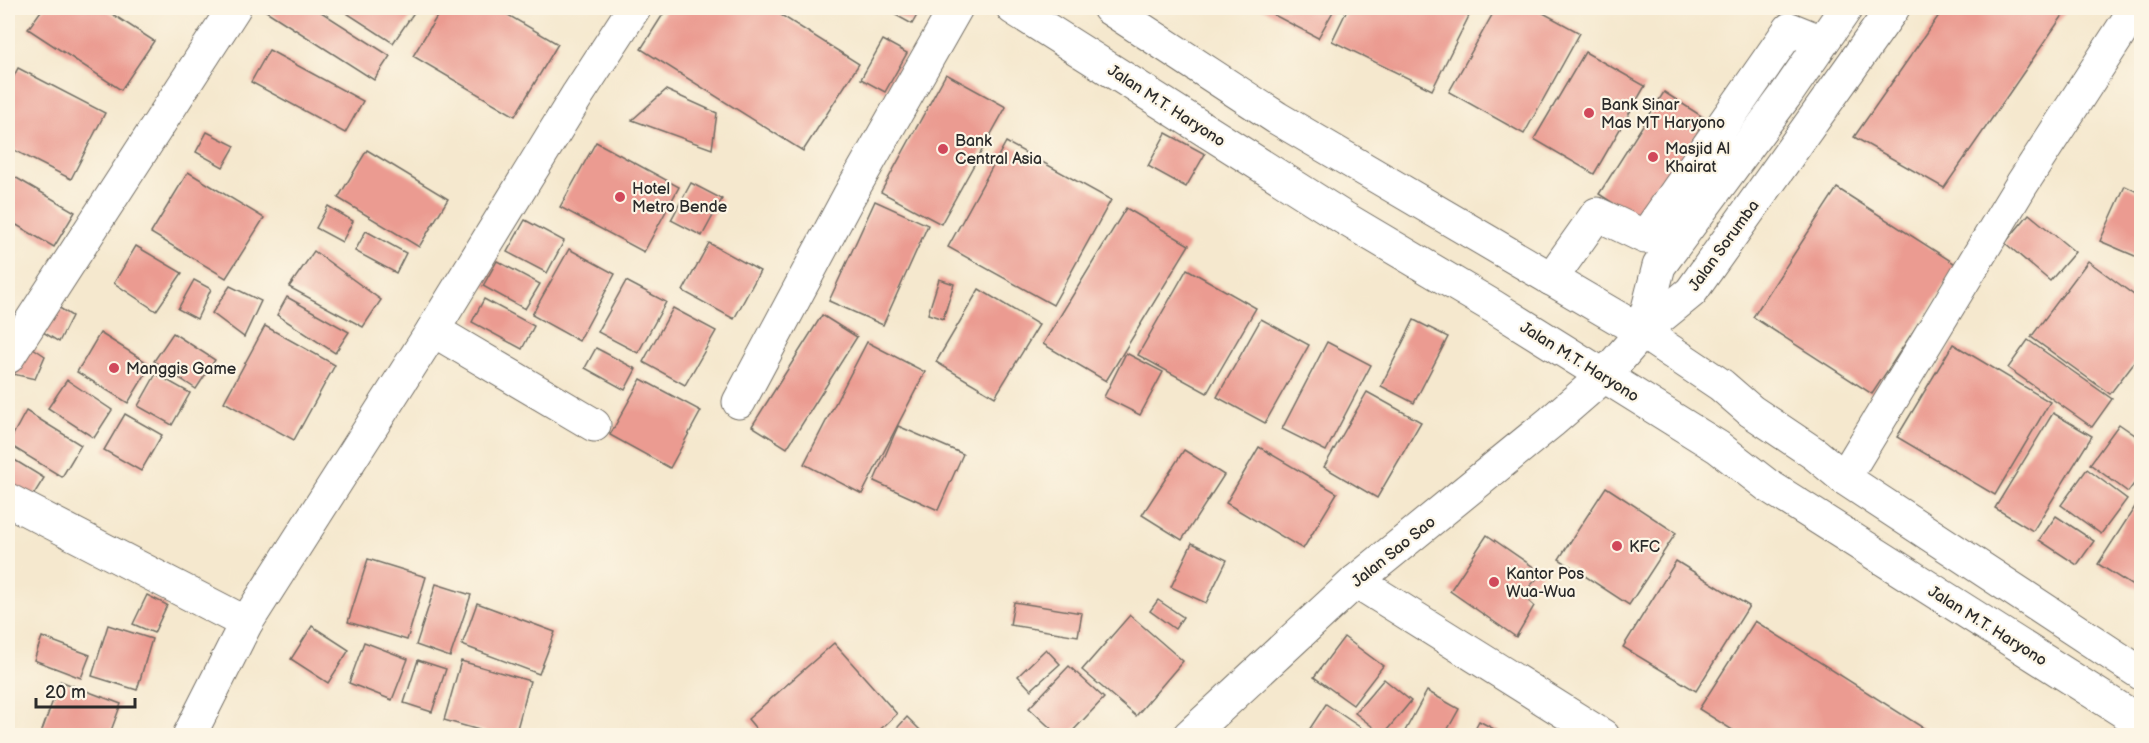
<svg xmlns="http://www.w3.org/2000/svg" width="2149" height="743" viewBox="0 0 2149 743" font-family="'Balsamiq Sans',sans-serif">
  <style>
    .building { fill: #eb9b91 }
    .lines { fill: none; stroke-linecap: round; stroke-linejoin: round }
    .minor-casing { stroke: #726d64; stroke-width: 35 }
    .highway-casing { stroke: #726d64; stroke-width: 35 }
    .minor { stroke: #fff; stroke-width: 33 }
    .highway { stroke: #fff; stroke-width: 33 }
    .poi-dot { fill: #d1495b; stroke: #fcf5e5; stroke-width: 2 }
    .labels { text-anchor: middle; stroke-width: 4.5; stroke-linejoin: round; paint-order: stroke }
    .poi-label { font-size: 16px; fill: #2b2b2b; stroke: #fcf5e5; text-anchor: start }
    .street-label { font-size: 16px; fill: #2b2b2b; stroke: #fcf5e5 }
  </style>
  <rect width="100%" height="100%" fill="#fcf5e5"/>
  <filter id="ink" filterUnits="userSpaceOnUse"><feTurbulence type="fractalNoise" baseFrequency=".0167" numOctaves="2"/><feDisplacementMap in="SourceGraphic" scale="12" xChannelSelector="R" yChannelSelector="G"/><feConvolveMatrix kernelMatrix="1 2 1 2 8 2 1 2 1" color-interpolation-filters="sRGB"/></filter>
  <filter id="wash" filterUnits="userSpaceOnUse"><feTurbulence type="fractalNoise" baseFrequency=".008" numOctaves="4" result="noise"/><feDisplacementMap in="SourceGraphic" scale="24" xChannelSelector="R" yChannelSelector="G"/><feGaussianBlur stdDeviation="1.35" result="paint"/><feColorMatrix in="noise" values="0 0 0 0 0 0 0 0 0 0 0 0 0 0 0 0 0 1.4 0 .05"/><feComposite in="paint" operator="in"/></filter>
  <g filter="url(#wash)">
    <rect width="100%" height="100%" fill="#f5e8ce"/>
    <g id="blocks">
      <g class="building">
        <polygon points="43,8 103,8 154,41 121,90 28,29"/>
        <polygon points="264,8 315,8 390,56 374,80 263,9"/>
        <polygon points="339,8 417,8 393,43"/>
        <polygon points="442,8 496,8 558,44 515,116 413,56"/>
        <polygon points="667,8 770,8 859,64 803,151 641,49"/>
        <polygon points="883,8 921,8 912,24"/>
        <polygon points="1261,8 1335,8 1318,38"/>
        <polygon points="1348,8 1473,8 1432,90 1332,41"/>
        <polygon points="1496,8 1534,8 1580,33 1524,134 1449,92"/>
        <polygon points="1944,8 2068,8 1944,188 1854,137"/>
        <polygon points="883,40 907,53 885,92 861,79"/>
        <polygon points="269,50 363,101 345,133 251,82"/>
        <polygon points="1585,52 1645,86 1594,174 1534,139"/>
        <polygon points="18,68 105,113 71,179 8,147 8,88"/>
        <polygon points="946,74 1006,107 941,224 881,192"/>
        <polygon points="666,90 717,113 712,149 632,120"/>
        <polygon points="1664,92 1706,119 1641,221 1599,194"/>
        <polygon points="207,132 235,146 223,167 196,152"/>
        <polygon points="1166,133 1205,154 1186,187 1148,166"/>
        <polygon points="596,142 679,187 644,252 560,207"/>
        <polygon points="1006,142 1111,200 1053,305 948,247"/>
        <polygon points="367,150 448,199 419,247 338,198"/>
        <polygon points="188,172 264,218 226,278 151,233"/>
        <polygon points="8,173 75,212 54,247 8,220"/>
        <polygon points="691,183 722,199 702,236 671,220"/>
        <polygon points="2125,186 2142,194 2142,259 2100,241"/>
        <polygon points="1837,188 1957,265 1872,394 1753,317"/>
        <polygon points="875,201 928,225 883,325 829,301"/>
        <polygon points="328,206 353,221 342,242 316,228"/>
        <polygon points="1126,208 1189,245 1106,381 1043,344"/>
        <polygon points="2029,214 2075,252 2050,281 2005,243"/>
        <polygon points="525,220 564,241 547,273 507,252"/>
        <polygon points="366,231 406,253 396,273 355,251"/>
        <polygon points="709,243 760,271 734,319 683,291"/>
        <polygon points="136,246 182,273 156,311 114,283"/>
        <polygon points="569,249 615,274 579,341 532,315"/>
        <polygon points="314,251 381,300 363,327 289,287"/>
        <polygon points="497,261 540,284 525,309 483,286"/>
        <polygon points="2088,261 2142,301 2142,352 2110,394 2031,337"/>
        <polygon points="1187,269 1256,308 1207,393 1138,355"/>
        <polygon points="939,279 954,284 943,319 928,314"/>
        <polygon points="194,280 211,289 197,319 178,309"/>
        <polygon points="626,281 666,302 638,353 598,332"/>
        <polygon points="230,286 261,301 244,337 212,313"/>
        <polygon points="979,289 1039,325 995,397 936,362"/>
        <polygon points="287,297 349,332 335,353 277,315"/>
        <polygon points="484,299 534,326 522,349 472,322"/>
        <polygon points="55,305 72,316 59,342 35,327"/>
        <polygon points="673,308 716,331 685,385 643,362"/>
        <polygon points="822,315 857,337 787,448 752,426"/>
        <polygon points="1261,319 1309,345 1265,423 1217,397"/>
        <polygon points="1414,320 1448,337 1414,403 1381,386"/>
        <polygon points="265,326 335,365 294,440 224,402"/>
        <polygon points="100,333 151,365 128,403 77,372"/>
        <polygon points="173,333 215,360 196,389 154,361"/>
        <polygon points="2028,340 2112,399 2092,427 2008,368"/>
        <polygon points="867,342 925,372 862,494 804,464"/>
        <polygon points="1327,342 1371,365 1326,451 1282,429"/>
        <polygon points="1953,344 2050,402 1995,495 1897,437"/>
        <polygon points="30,346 45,356 35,379 13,374"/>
        <polygon points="596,348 636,369 625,390 585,368"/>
        <polygon points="1126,353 1163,372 1140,415 1104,397"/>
        <polygon points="156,374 190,393 172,425 138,406"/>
        <polygon points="641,379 701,411 670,468 610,435"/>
        <polygon points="67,380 112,410 94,438 48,408"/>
        <polygon points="1367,392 1421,422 1377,498 1324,467"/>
        <polygon points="26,411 81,445 62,477 8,444"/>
        <polygon points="2053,413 2092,436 2033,531 1995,508"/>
        <polygon points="125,414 162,435 141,471 104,450"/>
        <polygon points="2119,424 2142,440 2142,473 2128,492 2090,464"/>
        <polygon points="898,426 963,454 938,510 874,481"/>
        <polygon points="1259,447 1337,493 1303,549 1226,503"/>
        <polygon points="1184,450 1224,475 1182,540 1142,515"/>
        <polygon points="8,456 44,478 29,502 8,489"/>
        <polygon points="2087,469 2127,499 2101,534 2061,505"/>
        <polygon points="1606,487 1676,533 1629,605 1559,559"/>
        <polygon points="2142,496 2142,592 2098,564"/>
        <polygon points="2056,516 2094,541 2077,565 2039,540"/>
        <polygon points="1487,535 1542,573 1522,595 1534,606 1516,637 1450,591"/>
        <polygon points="1192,543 1227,560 1206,603 1171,587"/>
        <polygon points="368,559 426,577 407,640 348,622"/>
        <polygon points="1676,561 1749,606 1696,691 1623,647"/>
        <polygon points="436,584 471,595 450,657 416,645"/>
        <polygon points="147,595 167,605 154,633 133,624"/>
        <polygon points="1158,600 1183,617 1175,629 1150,611"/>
        <polygon points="1014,602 1082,613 1078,636 1010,625"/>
        <polygon points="477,603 555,632 539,674 462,645"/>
        <polygon points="1130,615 1183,661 1136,716 1082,670"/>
        <polygon points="1755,621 1936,736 1742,736 1699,709"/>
        <polygon points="108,625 152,639 137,690 92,676"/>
        <polygon points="312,626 349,650 328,683 291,659"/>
        <polygon points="42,637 90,655 81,678 34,660"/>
        <polygon points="1344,637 1383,666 1353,705 1314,677"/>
        <polygon points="364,642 408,659 392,700 349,683"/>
        <polygon points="834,643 897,714 873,736 762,736 748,719"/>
        <polygon points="1046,649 1060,664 1031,690 1018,676"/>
        <polygon points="418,660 446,669 432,712 404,703"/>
        <polygon points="461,661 530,681 515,736 500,736 444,720"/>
        <polygon points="1069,666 1104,698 1068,736 1059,736 1029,708"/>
        <polygon points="1384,679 1411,701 1383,735 1355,713"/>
        <polygon points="60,681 121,704 109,736 40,736"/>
        <polygon points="1427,691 1459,709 1444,736 1414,736 1405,731"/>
        <polygon points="1326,704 1373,736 1305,736"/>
        <polygon points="907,717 926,736 890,736"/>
        <polygon points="1479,721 1507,736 1471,736"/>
      </g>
    </g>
  </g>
  <g filter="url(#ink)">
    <use href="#blocks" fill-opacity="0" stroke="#726d64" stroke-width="1.5"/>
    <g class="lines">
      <defs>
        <g id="minor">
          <polyline points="1551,279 1597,214 1645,237 1790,29 1822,42"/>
          <polyline points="433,330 594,425"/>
          <polyline points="1642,332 1659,266 1785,96 1846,8"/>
          <polyline points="8,357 234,8"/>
          <polyline points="739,402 849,196 956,8"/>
          <polyline points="1844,478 2022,184 2136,8"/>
          <polyline points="8,500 246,623"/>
          <polyline points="1356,581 1603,736"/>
          <polyline points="189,736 246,623 433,330 578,94 634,8"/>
          <polyline points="1189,736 1356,581 1551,422 1605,375 1642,332 1691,292 1893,8"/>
        </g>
        <g id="highway">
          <polyline points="1013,8 1344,218 1494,307 1718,447 1767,485 2142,723"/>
          <polyline points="1109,8 1277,118 1642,332 1721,385 1751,411 1815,454 1844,478 2142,674"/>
        </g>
      </defs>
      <use href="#minor" class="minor-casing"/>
      <use href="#highway" class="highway-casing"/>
      <use href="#minor" class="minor"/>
      <use href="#highway" class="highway"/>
    </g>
  </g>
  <g class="poi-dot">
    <circle cx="1589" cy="113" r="6"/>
    <circle cx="943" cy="149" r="6"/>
    <circle cx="1653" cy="157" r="6"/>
    <circle cx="620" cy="197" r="6"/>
    <circle cx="114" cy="368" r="6"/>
    <circle cx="1617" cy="546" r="6"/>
    <circle cx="1494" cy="582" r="6"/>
  </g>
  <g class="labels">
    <g class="poi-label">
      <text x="1601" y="110">Bank Sinar<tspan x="1601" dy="18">Mas MT Haryono</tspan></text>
      <text x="955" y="146">Bank<tspan x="955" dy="18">Central Asia</tspan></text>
      <text x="1665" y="154">Masjid Al<tspan x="1665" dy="18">Khairat</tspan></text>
      <text x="632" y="194">Hotel<tspan x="632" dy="18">Metro Bende</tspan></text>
      <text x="126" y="374">Manggis Game</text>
      <text x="1629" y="552">KFC</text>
      <text x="1506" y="579">Kantor Pos<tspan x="1506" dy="18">Wua-Wua</tspan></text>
    </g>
    <g class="street-label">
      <text transform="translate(1167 105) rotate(33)" y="6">Jalan M.T. Haryono</text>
      <text transform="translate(1723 245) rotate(-54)" y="6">Jalan Sorumba</text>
      <text transform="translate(1580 361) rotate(32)" y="6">Jalan M.T. Haryono</text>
      <text transform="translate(1393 551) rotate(-39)" y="6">Jalan Sao Sao</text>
      <text transform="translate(1988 625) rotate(32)" y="6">Jalan M.T. Haryono</text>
    </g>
  </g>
  <rect width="2149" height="743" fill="none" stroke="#fcf5e5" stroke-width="30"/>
  <path d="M36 698v9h99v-9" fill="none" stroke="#2b2b2b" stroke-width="3"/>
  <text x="45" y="698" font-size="18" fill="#2b2b2b" stroke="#fcf5e5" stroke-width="4.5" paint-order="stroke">20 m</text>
</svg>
